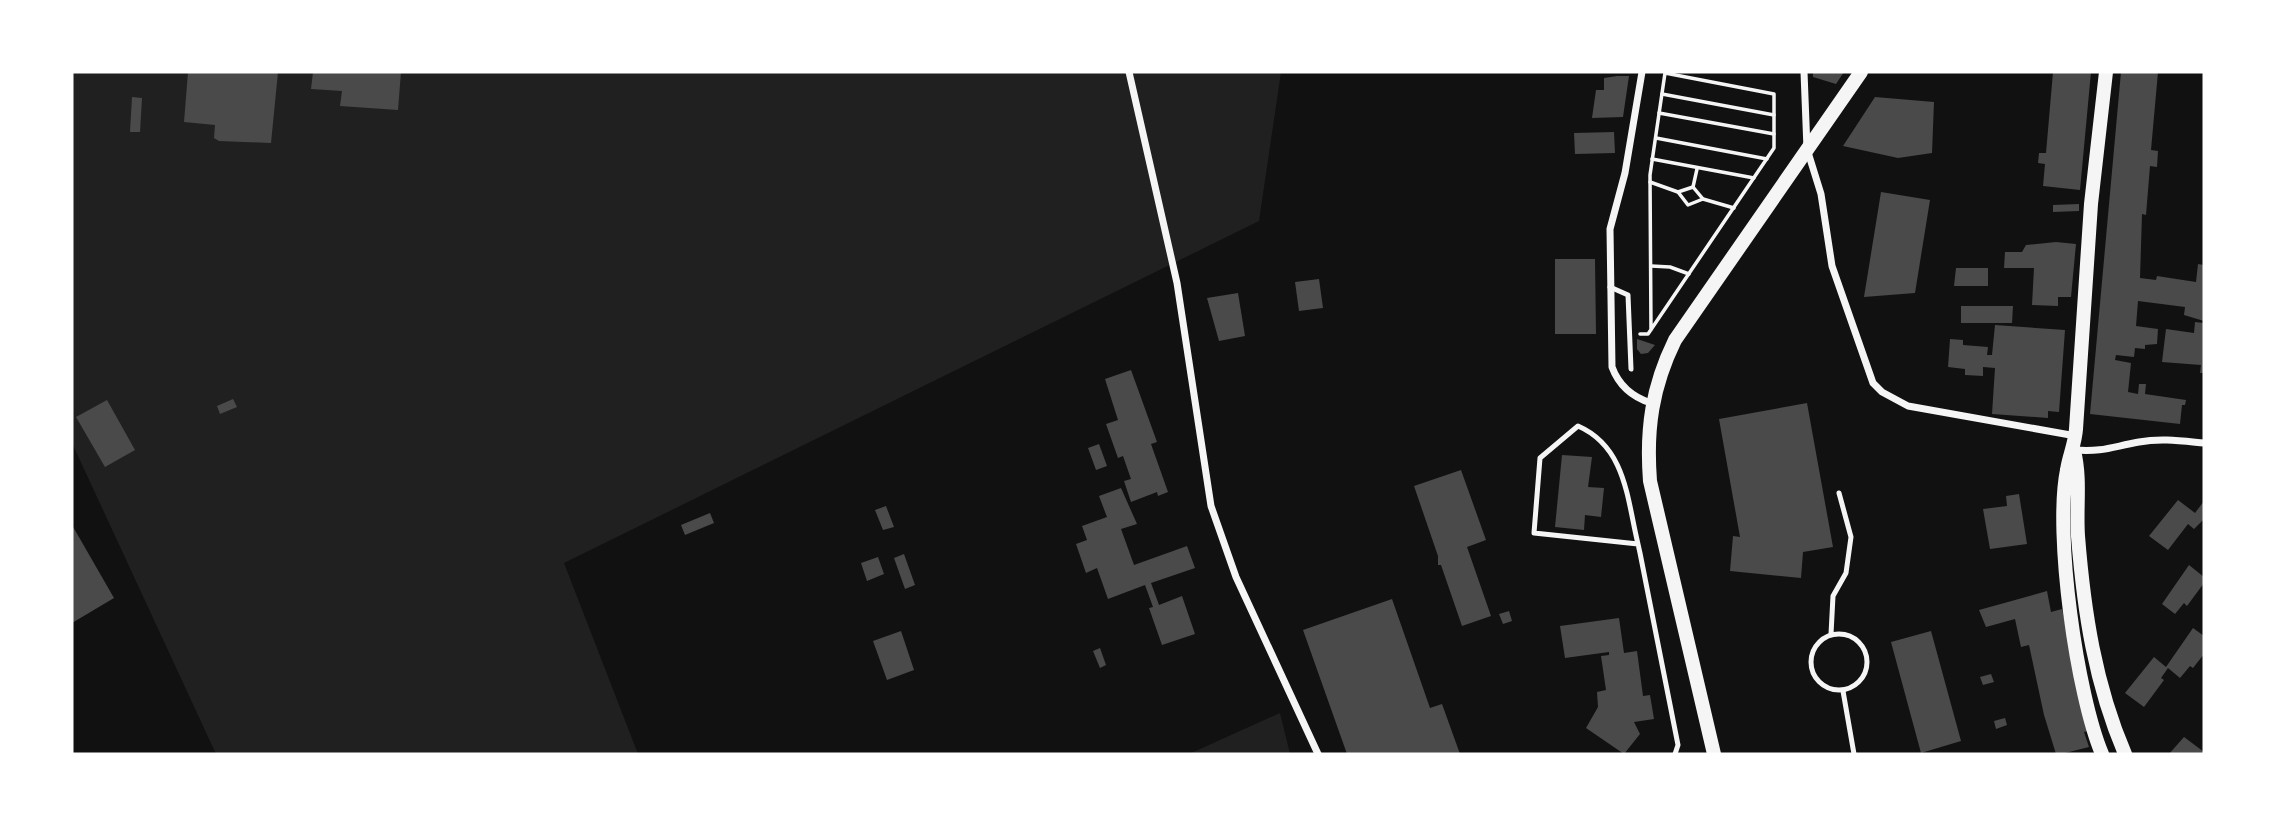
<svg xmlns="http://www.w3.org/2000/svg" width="2276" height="826" viewBox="0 0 2276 826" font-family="'Exo 2',sans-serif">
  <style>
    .green { fill: #202020 }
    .building { fill: #4a4a4a }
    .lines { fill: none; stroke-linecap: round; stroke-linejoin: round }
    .path { stroke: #f5f5f5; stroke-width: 3.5 }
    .service { stroke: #f5f5f5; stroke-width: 5 }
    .minor { stroke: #f5f5f5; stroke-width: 7 }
    .secondary { stroke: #f5f5f5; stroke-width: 14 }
  </style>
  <rect width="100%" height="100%" fill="#111"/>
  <g class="green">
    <polygon points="72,72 1281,72 1259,221 564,563 638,754 216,754 72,443"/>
    <polygon points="1280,713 1290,754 1189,754"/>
  </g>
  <g class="building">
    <polygon points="188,72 278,72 271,143 219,141 214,138 215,125 184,122"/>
    <polygon points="313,72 401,72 398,110 340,106 342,91 311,89"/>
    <polygon points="1813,72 1844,72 1836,84 1813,77"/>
    <polygon points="2053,72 2091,72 2080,190 2043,186 2045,164 2038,163 2039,153 2046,153"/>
    <polygon points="2121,72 2158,72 2151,150 2158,151 2157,167 2150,166 2146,215 2142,214 2140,278 2156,280 2157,276 2196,282 2198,264 2204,265 2204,321 2184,315 2185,307 2138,301 2136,326 2158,329 2157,344 2145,345 2145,349 2135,348 2134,357 2116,355 2115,360 2131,363 2128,392 2138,394 2139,384 2146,384 2145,394 2186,400 2185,405 2182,405 2180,424 2090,414"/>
    <polygon points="1617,76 1629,76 1623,117 1592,118 1596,90 1604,90 1604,78"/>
    <polygon points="132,97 142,98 140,132 130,132"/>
    <polygon points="1875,97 1934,102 1932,153 1898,158 1843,146"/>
    <polygon points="1614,132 1615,153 1575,154 1574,133"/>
    <polygon points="1881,192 1930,200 1915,293 1864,297"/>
    <polygon points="2079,204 2079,211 2053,212 2053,205"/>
    <polygon points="2056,242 2076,244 2071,297 2058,297 2058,306 2032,305 2034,268 2004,268 2005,252 2022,252 2026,245"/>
    <polygon points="1555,259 1595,259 1596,334 1555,334"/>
    <polygon points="1956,268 1988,268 1988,286 1954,286"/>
    <polygon points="1319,279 1323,308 1299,311 1295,282"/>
    <polygon points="1238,293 1245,336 1219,341 1207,298"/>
    <polygon points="1961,306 2013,306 2012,323 1961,323"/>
    <polygon points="2195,322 2204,323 2204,373 2200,373 2201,365 2162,362 2166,329 2194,333"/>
    <polygon points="1995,325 2065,330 2059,412 2048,411 2048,418 1992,414 1995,368 1983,367 1983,376 1965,375 1965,369 1948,367 1950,339 1963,340 1963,345 1988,347 1987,355 1992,355"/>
    <polygon points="1637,339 1655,345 1648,353 1641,354 1637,349"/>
    <polygon points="1131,370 1157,442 1151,444 1168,492 1158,496 1157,492 1131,502 1124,481 1131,479 1123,456 1118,458 1106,424 1118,420 1105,379"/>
    <polygon points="233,399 237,407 220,414 217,406"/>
    <polygon points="107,400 135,450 105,467 76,417"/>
    <polygon points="1807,403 1833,547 1803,552 1801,578 1730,571 1733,536 1740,537 1719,419"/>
    <polygon points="1099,444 1107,466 1096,470 1088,448"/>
    <polygon points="1562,455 1592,457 1588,487 1604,488 1601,517 1585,515 1584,530 1555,527"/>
    <polygon points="1461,470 1486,540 1467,547 1491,616 1462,626 1441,565 1438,565 1438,556 1414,486"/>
    <polygon points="1121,488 1137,524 1121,529 1134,565 1187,546 1195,568 1151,583 1159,605 1182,596 1195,634 1162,645 1149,608 1153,607 1145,585 1108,599 1097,568 1086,573 1076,544 1087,540 1082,526 1107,517 1099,496"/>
    <polygon points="2019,494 2027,544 1990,549 1983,509 2007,506 2006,496"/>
    <polygon points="2178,500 2195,513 2204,501 2204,519 2194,529 2188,524 2168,550 2149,536"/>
    <polygon points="886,506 894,527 883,530 875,510"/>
    <polygon points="710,513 714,523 685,535 681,525"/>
    <polygon points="72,525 114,598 72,623"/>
    <polygon points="904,554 915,585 905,589 894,558"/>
    <polygon points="878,557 884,574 867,581 861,563"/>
    <polygon points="2189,565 2204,577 2204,583 2187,606 2184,603 2175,614 2162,604"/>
    <polygon points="2047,591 2051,612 2062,609 2088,731 2084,732 2089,747 2061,754 2056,754 2044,715 2029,645 2021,647 2015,619 1986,627 1979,610"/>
    <polygon points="1392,599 1430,708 1442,704 1460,754 1347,754 1303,630"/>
    <polygon points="1509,611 1512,621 1503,624 1499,614"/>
    <polygon points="1619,618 1624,653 1637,651 1643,696 1650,695 1654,719 1634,722 1640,734 1624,754 1586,728 1598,707 1597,692 1606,690 1601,656 1609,655 1609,652 1565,658 1560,626"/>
    <polygon points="2193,628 2204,636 2204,654 2193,668 2190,666 2180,678 2168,668 2161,678 2164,680 2144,707 2125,693 2154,657 2166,667"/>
    <polygon points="901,631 914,670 887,680 873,641"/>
    <polygon points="1931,631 1961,741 1921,753 1891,642"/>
    <polygon points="1100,648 1106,665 1100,668 1093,651"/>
    <polygon points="1991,674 1994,682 1983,685 1980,677"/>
    <polygon points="2005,718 2007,725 1996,729 1994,721"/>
    <polygon points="2184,737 2204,752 2204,754 2169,754"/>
  </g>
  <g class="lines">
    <g class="path">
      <polyline points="1662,94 1774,115"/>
      <polyline points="1659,113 1774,134"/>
      <polyline points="1656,138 1767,159"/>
      <polyline points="1652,159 1754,178"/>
      <polyline points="1650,182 1678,192"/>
      <polygon points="1693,187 1703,199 1688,205 1678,192"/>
      <polyline points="1693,187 1697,169"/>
      <polyline points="1703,199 1734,208"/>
      <polyline points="1651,266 1670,267 1689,274"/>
      <polyline points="1640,334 1648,334 1774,148 1774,94 1665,73 1650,175 1651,330"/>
    </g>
    <g class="service">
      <polyline points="1610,287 1628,295 1631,369"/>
      <path d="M 1638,544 L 1534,533 L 1540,458 L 1578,426 C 1626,447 1627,499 1638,544 L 1640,553 L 1678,745 L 1675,754"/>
      <circle cx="1839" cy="662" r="28"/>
      <polyline points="1831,634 1833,596 1846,573 1851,537 1839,493"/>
      <polyline points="1843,691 1854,754"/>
    </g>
    <g class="minor">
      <polyline points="1129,72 1177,283 1211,506 1236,577 1318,754"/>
      <path d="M 1642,72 L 1625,173 L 1610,229 L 1612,367 C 1619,386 1632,397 1651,403"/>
      <polyline points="1804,72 1807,149 1821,194 1832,266 1873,383 1882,392 1908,406 2076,436"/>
      <path d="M 2074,450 C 2104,452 2111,447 2139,442 C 2161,438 2182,441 2204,443"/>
    </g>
    <g class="secondary">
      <path d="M 2074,451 C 2081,479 2076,507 2078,536 C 2084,612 2095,684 2125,754"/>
      <path d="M 1714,754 L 1650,481 C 1646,429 1652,387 1675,340 L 1861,72"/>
      <path d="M 2102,754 C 2077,695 2054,533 2067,470 C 2069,456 2075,444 2076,429 L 2091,204 L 2106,72"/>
    </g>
  </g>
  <rect width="2276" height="826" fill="none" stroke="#ffffff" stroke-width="147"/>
</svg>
